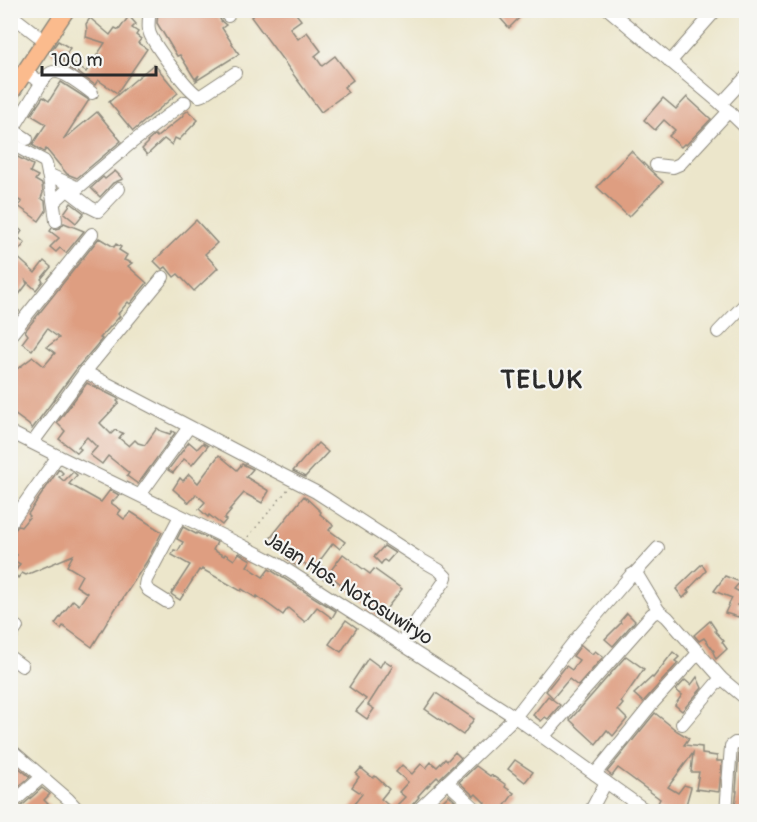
<svg xmlns="http://www.w3.org/2000/svg" width="757" height="822" viewBox="0 0 757 822" font-family="Pangolin,sans-serif">
  <style>
    .building { fill: #de9e81 }
    .lines { fill: none; stroke-linecap: round; stroke-linejoin: round }
    .minor-casing { stroke: #8c887b; stroke-width: 14 }
    .highway-casing { stroke: #8c887b; stroke-width: 19 }
    .path { stroke: #8c887b; stroke-width: 1.5; stroke-dasharray: 1.5 4.5; stroke-linecap: butt }
    .minor { stroke: #fff; stroke-width: 12 }
    .highway { stroke: #fbbb8d; stroke-width: 16 }
    .labels { text-anchor: middle; stroke-width: 4.5; stroke-linejoin: round; paint-order: stroke }
    .street-label { font-size: 20px; fill: #2b2b2b; stroke: #f6f6f2 }
    .district-label { font-size: 26px; font-weight: bold; letter-spacing: 1.5px; fill: #2b2b2b; stroke: #f6f6f2 }
  </style>
  <rect width="100%" height="100%" fill="#f6f6f2"/>
  <filter id="ink" filterUnits="userSpaceOnUse"><feTurbulence type="fractalNoise" baseFrequency=".0167" numOctaves="2"/><feDisplacementMap in="SourceGraphic" scale="12" xChannelSelector="R" yChannelSelector="G"/><feConvolveMatrix kernelMatrix="1 2 1 2 8 2 1 2 1" color-interpolation-filters="sRGB"/></filter>
  <filter id="wash" filterUnits="userSpaceOnUse"><feTurbulence type="fractalNoise" baseFrequency=".008" numOctaves="4" result="noise"/><feDisplacementMap in="SourceGraphic" scale="24" xChannelSelector="R" yChannelSelector="G"/><feGaussianBlur stdDeviation="1.35" result="paint"/><feColorMatrix in="noise" values="0 0 0 0 0 0 0 0 0 0 0 0 0 0 0 0 0 1.4 0 .05"/><feComposite in="paint" operator="in"/></filter>
  <g filter="url(#wash)">
    <rect width="100%" height="100%" fill="#ece6cb"/>
    <g id="blocks">
      <g class="building">
        <polygon points="158,10 216,10 221,21 226,25 222,28 239,54 196,81 199,75 195,79 180,55 177,56 157,23"/>
        <polygon points="260,10 293,10 301,20 290,28 298,39 307,32 321,51 315,56 322,66 335,56 353,80 344,87 348,92 321,112 251,17"/>
        <polygon points="493,10 527,10 509,28"/>
        <polygon points="129,16 136,24 132,28 138,32 136,35 141,39 138,43 147,49 117,93 98,80 95,85 77,72 63,65 64,57 86,72 105,43 86,37 87,30 86,24 90,18 110,35 115,28 119,30"/>
        <polygon points="58,41 70,48 63,60 50,52"/>
        <polygon points="154,64 178,93 133,131 109,102"/>
        <polygon points="61,82 89,100 63,140 97,112 121,141 77,178 67,174 46,149 44,152 32,145 46,124 31,115 43,97 49,101"/>
        <polygon points="687,97 711,119 686,145 684,144 681,147 669,136 675,130 664,120 655,130 644,120 663,98 676,109"/>
        <polygon points="189,110 188,111 198,120 179,140 175,138 172,145 164,139 147,155 142,149 148,143 147,142 155,135 157,137 184,115 183,114"/>
        <polygon points="631,151 651,171 663,182 629,217 597,187"/>
        <polygon points="10,153 33,165 30,172 38,176 35,180 42,184 43,193 41,198 45,201 46,211 39,221 18,206 22,202 10,195"/>
        <polygon points="115,171 123,179 113,183 100,197 91,188 103,177 105,179"/>
        <polygon points="71,203 84,213 76,223 64,213"/>
        <polygon points="196,220 217,243 205,254 218,268 194,291 178,274 174,277 166,267 162,269 154,261"/>
        <polygon points="10,223 22,231 18,237 25,243 15,255 35,273 44,261 51,267 41,279 43,281 36,290 26,281 27,284 11,305 19,311 15,317 10,314"/>
        <polygon points="64,223 84,231 66,253 60,248 56,252 50,247 59,238 50,231 52,228 56,229 60,228"/>
        <polygon points="99,238 114,247 116,244 121,247 119,250 127,255 124,260 132,263 128,266 147,283 130,304 128,302 118,314 120,316 100,338 102,339 78,367 32,429 29,425 10,411 10,372 15,367 17,369 33,357 44,366 55,353 47,347 59,338 47,329 32,350 22,343 28,335 25,331"/>
        <polygon points="87,383 119,399 117,401 119,403 100,423 111,434 115,430 123,433 119,438 129,446 135,440 138,443 145,445 157,428 161,431 170,434 172,431 175,433 138,484 127,476 129,473 108,456 102,464 90,455 97,447 87,437 78,447 81,449 77,453 59,439 65,431 57,423"/>
        <polygon points="189,442 197,449 203,443 208,446 192,465 184,459 173,473 168,470"/>
        <polygon points="318,443 328,452 305,477 293,471"/>
        <polygon points="219,455 237,470 242,464 253,469 246,477 269,491 262,503 244,493 229,510 231,511 224,519 226,520 222,525 209,515 208,517 199,509 205,502 196,494 189,503 173,489 180,478 183,481 189,474 198,483"/>
        <polygon points="59,469 63,473 59,477 64,481 73,472 77,475 69,484 101,502 110,490 119,495 111,503 121,510 118,514 124,519 131,512 162,532 147,561 118,606 117,606 92,647 63,626 61,629 55,624 73,600 79,605 87,593 76,586 82,575 67,566 73,555 26,575 22,573 18,578 14,573 20,564 12,559 17,555 10,549 10,532 14,531 18,526 21,527 30,516 28,514"/>
        <polygon points="304,496 321,512 320,514 333,525 329,530 345,542 340,549 333,543 318,563 330,572 324,579 302,562 298,567 286,558 289,553 280,545 278,548 268,541"/>
        <polygon points="183,527 196,534 197,533 217,542 213,550 224,556 225,554 234,560 239,553 251,560 247,566 263,577 269,569 336,611 332,618 317,607 305,622 288,608 283,615 257,596 256,598 242,589 241,591 202,569 201,571 199,570 180,600 171,594 190,565 172,555 174,550 178,551 183,542 177,539"/>
        <polygon points="384,546 395,553 387,562 384,560 381,564 374,557"/>
        <polygon points="343,554 370,574 374,569 402,589 379,618 365,608 368,605 328,574"/>
        <polygon points="702,564 706,571 687,591 689,592 683,598 676,589"/>
        <polygon points="725,576 740,582 734,589 747,596 747,599 737,605 744,610 738,617 725,613 732,598 714,591"/>
        <polygon points="627,613 635,621 613,646 605,639 621,623 620,621"/>
        <polygon points="346,620 357,628 341,652 329,644"/>
        <polygon points="710,621 716,630 715,631 724,641 722,642 727,649 716,659 713,652 714,651 704,638 699,641 694,635"/>
        <polygon points="581,645 592,654 595,651 603,657 578,686 569,679 553,698 546,691 566,666 572,670 579,660 573,656"/>
        <polygon points="673,652 679,657 675,661 678,663 643,702 634,694 652,677 653,678"/>
        <polygon points="626,656 644,669 621,702 623,704 618,710 627,719 613,736 607,730 596,744 570,720"/>
        <polygon points="368,658 380,667 384,660 393,666 368,705 374,709 367,719 356,711 366,699 349,687"/>
        <polygon points="697,677 702,688 682,711 675,705 682,695 676,690 685,680 691,685"/>
        <polygon points="436,693 474,719 463,735 425,709"/>
        <polygon points="548,696 560,705 548,719 545,717 541,721 533,715"/>
        <polygon points="655,713 677,731 689,738 684,745 702,747 702,754 717,756 717,761 722,761 719,792 696,789 699,772 691,772 693,753 668,787 678,793 684,785 691,787 684,812 663,812 656,807 660,799 618,768 612,776 607,772"/>
        <polygon points="455,752 461,758 439,779 437,777 427,787 427,786 418,796 419,797 406,812 348,812 362,794 352,787 359,777 356,774 361,768 373,778 375,776 389,789 381,799 393,809 405,797 399,792 408,782 396,772 402,765 412,774 421,764 426,768 431,762 437,767 445,759 447,761"/>
        <polygon points="739,752 747,753 747,812 734,812 737,791 736,791"/>
        <polygon points="515,760 533,772 525,782 508,769"/>
        <polygon points="10,762 13,763 30,777 10,794"/>
        <polygon points="476,766 490,776 491,775 499,780 506,785 505,787 514,793 501,811 498,809 496,812 487,812 484,805 485,803 476,794 474,796 459,782"/>
        <polygon points="42,788 50,794 44,800 56,812 15,812"/>
        <polygon points="449,795 466,812 432,812"/>
      </g>
    </g>
  </g>
  <g filter="url(#ink)">
    <use href="#blocks" fill-opacity="0" stroke="#8c887b" stroke-width="1.5"/>
    <g class="lines">
      <defs>
        <g id="minor">
          <path d="M 150,10 C 149,18 147,27 150,34 C 155,46 188,91 199,96 L 202,95 L 235,73"/>
          <polyline points="224,10 228,16"/>
          <polyline points="609,10 721,104 746,128"/>
          <polyline points="10,14 37,35"/>
          <polyline points="670,62 716,10"/>
          <path d="M 25,73 L 42,82 C 45,78 48,73 53,72 C 63,70 84,87 92,93"/>
          <polyline points="721,104 746,77"/>
          <polyline points="27,139 16,132 15,126 42,82"/>
          <path d="M 10,143 L 44,161 L 46,164 C 50,183 54,202 56,221"/>
          <polyline points="656,165 673,167 680,164 729,111"/>
          <polyline points="48,174 78,188 130,144 185,102"/>
          <polyline points="54,202 66,191 69,191 90,207 98,211 119,189"/>
          <polyline points="718,332 746,303"/>
          <polyline points="10,336 92,234"/>
          <polyline points="85,372 263,465 316,492 418,558 439,570 446,577 444,582 401,643"/>
          <polyline points="10,432 58,456 241,545 276,563 515,717 648,812"/>
          <polyline points="33,442 85,372 163,277"/>
          <polyline points="140,495 189,427"/>
          <polyline points="10,524 58,456"/>
          <polyline points="635,573 658,548"/>
          <polyline points="167,602 148,590 145,585 146,580 180,516"/>
          <polyline points="10,637 17,627"/>
          <polyline points="10,657 22,666"/>
          <polyline points="682,724 721,678"/>
          <polyline points="544,736 652,614 659,611 667,617 721,678 746,699"/>
          <polyline points="10,749 68,799 80,812"/>
          <polyline points="595,774 651,705 699,652"/>
          <polyline points="447,782 479,812"/>
          <polyline points="10,805 42,777"/>
          <polyline points="416,812 515,717 576,639 631,575 635,573 638,576 659,611"/>
          <polyline points="590,812 606,782"/>
          <polyline points="726,812 731,746 735,743 746,743"/>
        </g>
        <polyline id="highway" points="10,94 66,10"/>
      </defs>
      <use href="#minor" class="minor-casing"/>
      <use href="#highway" class="highway-casing"/>
      <polyline class="path" points="248,537 289,488"/>
      <use href="#minor" class="minor"/>
      <use href="#highway" class="highway"/>
    </g>
  </g>
  <g class="labels">
    <g class="street-label">
      <text transform="translate(349 588) rotate(32)" y="7">Jalan Hos. Notosuwiryo</text>
    </g>
    <g class="district-label">
      <text x="542" y="388">TELUK</text>
    </g>
  </g>
  <rect width="757" height="822" fill="none" stroke="#f6f6f2" stroke-width="36"/>
  <path d="M42 66v9h114v-9" fill="none" stroke="#2b2b2b" stroke-width="3"/>
  <text x="51" y="66" font-size="18" fill="#2b2b2b" stroke="#f6f6f2" stroke-width="4.5" paint-order="stroke">100 m</text>
</svg>
